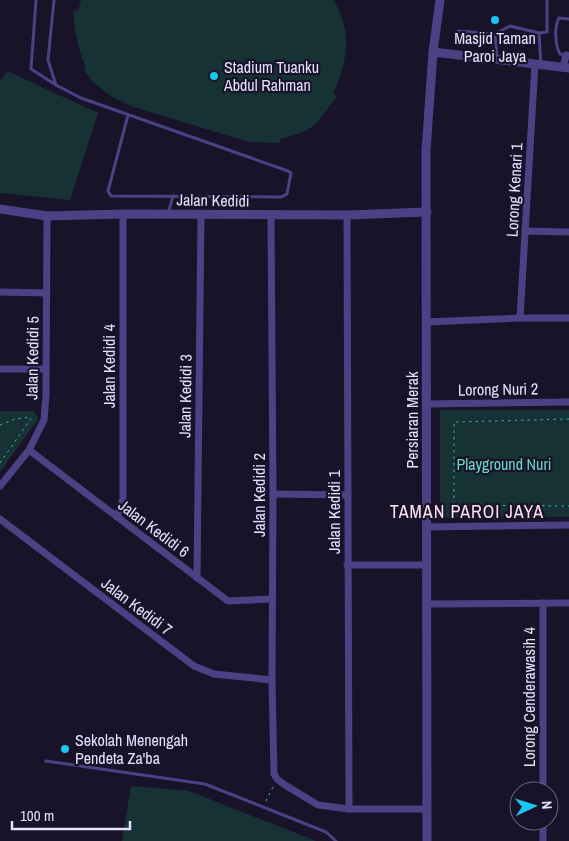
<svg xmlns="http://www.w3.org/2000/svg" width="569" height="841" viewBox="0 0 569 841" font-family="'Archivo Narrow',sans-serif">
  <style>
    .green { fill: #173234 }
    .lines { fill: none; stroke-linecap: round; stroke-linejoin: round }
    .path { stroke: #3bb3b5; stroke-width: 1; stroke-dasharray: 2.5 4; stroke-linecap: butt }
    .service { stroke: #4a4285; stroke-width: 3 }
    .minor { stroke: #4a4285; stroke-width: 7 }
    .tertiary { stroke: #4a4285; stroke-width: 9 }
    .poi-dot { fill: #19c8ee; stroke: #19132a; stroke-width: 2 }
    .labels { text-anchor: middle; stroke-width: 4.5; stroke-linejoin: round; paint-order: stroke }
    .poi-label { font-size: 16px; fill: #e4dffd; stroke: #19132a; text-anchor: start }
    .street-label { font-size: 16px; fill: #e4dffd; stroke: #19132a }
    .park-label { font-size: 16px; fill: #6fd9c6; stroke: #19132a }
    .neighbourhood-label { font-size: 18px; letter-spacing: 1px; fill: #fde1f0; stroke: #19132a }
  </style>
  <rect width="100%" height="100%" fill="#19132a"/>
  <g class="green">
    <path d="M 81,0 L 334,0 C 337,6 340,12 342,18 C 351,41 344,72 333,93 L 337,96 C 316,124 317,130 280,139 L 280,143 L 249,142 L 134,107 L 112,97 L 93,82 L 84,70 L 86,67 C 77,48 75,31 73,10 L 78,11 Z"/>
    <polygon points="7,71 98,113 70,200 0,193 0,82"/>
    <rect x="440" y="410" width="129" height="107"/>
    <polygon points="0,411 34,411 38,419 0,472"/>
    <polygon points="131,786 189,791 316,841 122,841"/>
  </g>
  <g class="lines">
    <g class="path">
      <polyline points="569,419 454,422 454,505 569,506"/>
      <polyline points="0,425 15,419 31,417"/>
      <polyline points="0,463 32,417"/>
      <polyline points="495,520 497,506"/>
      <polyline points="266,801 273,787"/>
    </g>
    <g class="service">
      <polyline points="36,0 31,69 56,85"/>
      <polyline points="54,0 48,60 56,85 81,98 288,171 291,173 287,194 281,197 111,196 108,191 128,115"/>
      <polyline points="458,31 495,34 497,58"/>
      <polyline points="495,34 510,26 539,33"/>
      <path d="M 565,55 L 560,54 C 555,45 554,27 559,18 L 569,19"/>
      <polyline points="541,65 539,33 547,32 547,0"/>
      <polyline points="168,214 173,196"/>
      <polyline points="46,761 205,784 326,832 336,841"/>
    </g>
    <g class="minor">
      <polyline points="563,68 566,55 569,56"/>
      <polyline points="347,215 349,809"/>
      <polyline points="271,216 273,494 272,680 274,774 277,779 285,785 318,805 349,809 427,809"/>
      <polyline points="525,231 569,232"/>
      <polyline points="0,292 47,293"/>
      <polyline points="520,318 535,64"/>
      <polyline points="427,322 520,318 569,318"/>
      <polyline points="0,369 46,369"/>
      <polyline points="427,404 569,402"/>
      <polyline points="29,450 228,601 272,599"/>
      <polyline points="0,486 29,450 44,420 46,395 47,216"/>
      <polyline points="273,494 347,495"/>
      <polyline points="117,517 123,498 123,214"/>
      <polyline points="0,519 194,666 214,674 272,680"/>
      <polyline points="427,527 569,525"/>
      <polyline points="347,565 427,565"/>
      <polyline points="197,578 201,214"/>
      <polyline points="427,604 569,603"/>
      <polyline points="543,791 543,603"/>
      <polyline points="543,841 543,821"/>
    </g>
    <g class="tertiary">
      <polyline points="433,52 569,68"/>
      <polyline points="0,209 47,216 123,214 347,215 427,212"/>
      <polyline points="427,841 426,151 433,52 440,0"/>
    </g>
  </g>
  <g class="poi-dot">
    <circle cx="495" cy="20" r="5"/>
    <circle cx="214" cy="76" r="5"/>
    <circle cx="65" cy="749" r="5"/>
  </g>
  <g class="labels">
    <g class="poi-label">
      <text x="495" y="44" text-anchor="middle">Masjid Taman<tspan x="495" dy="18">Paroi Jaya</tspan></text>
      <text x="224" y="73">Stadium Tuanku<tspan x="224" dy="18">Abdul Rahman</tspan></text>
      <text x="75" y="746">Sekolah Menengah<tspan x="75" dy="18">Pendeta Za'ba</tspan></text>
    </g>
    <g class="street-label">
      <text transform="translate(514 190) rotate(-87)" y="6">Lorong Kenari 1</text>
      <text transform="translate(213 200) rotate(1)" y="6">Jalan Kedidi</text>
      <text transform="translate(32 358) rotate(-89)" y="6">Jalan Kedidi 5</text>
      <text transform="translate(109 366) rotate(-90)" y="6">Jalan Kedidi 4</text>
      <text transform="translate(498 389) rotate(-1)" y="6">Lorong Nuri 2</text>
      <text transform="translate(185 396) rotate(-89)" y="6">Jalan Kedidi 3</text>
      <text transform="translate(412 420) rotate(-90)" y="6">Persiaran Merak</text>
      <text transform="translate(259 495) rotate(-90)" y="6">Jalan Kedidi 2</text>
      <text transform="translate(334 512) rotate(-90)" y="6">Jalan Kedidi 1</text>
      <text transform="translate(154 528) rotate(37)" y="6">Jalan Kedidi 6</text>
      <text transform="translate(137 606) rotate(37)" y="6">Jalan Kedidi 7</text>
      <text transform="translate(529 697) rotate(-90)" y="6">Lorong Cenderawasih 4</text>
    </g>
    <g class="park-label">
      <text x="504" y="470">Playground Nuri</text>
    </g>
    <g class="neighbourhood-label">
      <text x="467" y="518">TAMAN PAROI JAYA</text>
    </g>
  </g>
  <g transform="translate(534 806) rotate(86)"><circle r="24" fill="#19132a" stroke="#6a657e"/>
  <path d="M0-4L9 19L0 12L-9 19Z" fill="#19c8ee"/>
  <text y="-8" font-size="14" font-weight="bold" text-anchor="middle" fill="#e4dffd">N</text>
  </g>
  <path d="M12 821v8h118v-8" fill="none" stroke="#e4dffd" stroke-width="2.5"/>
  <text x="20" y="821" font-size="15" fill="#e4dffd" stroke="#19132a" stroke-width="4" paint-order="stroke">100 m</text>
</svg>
